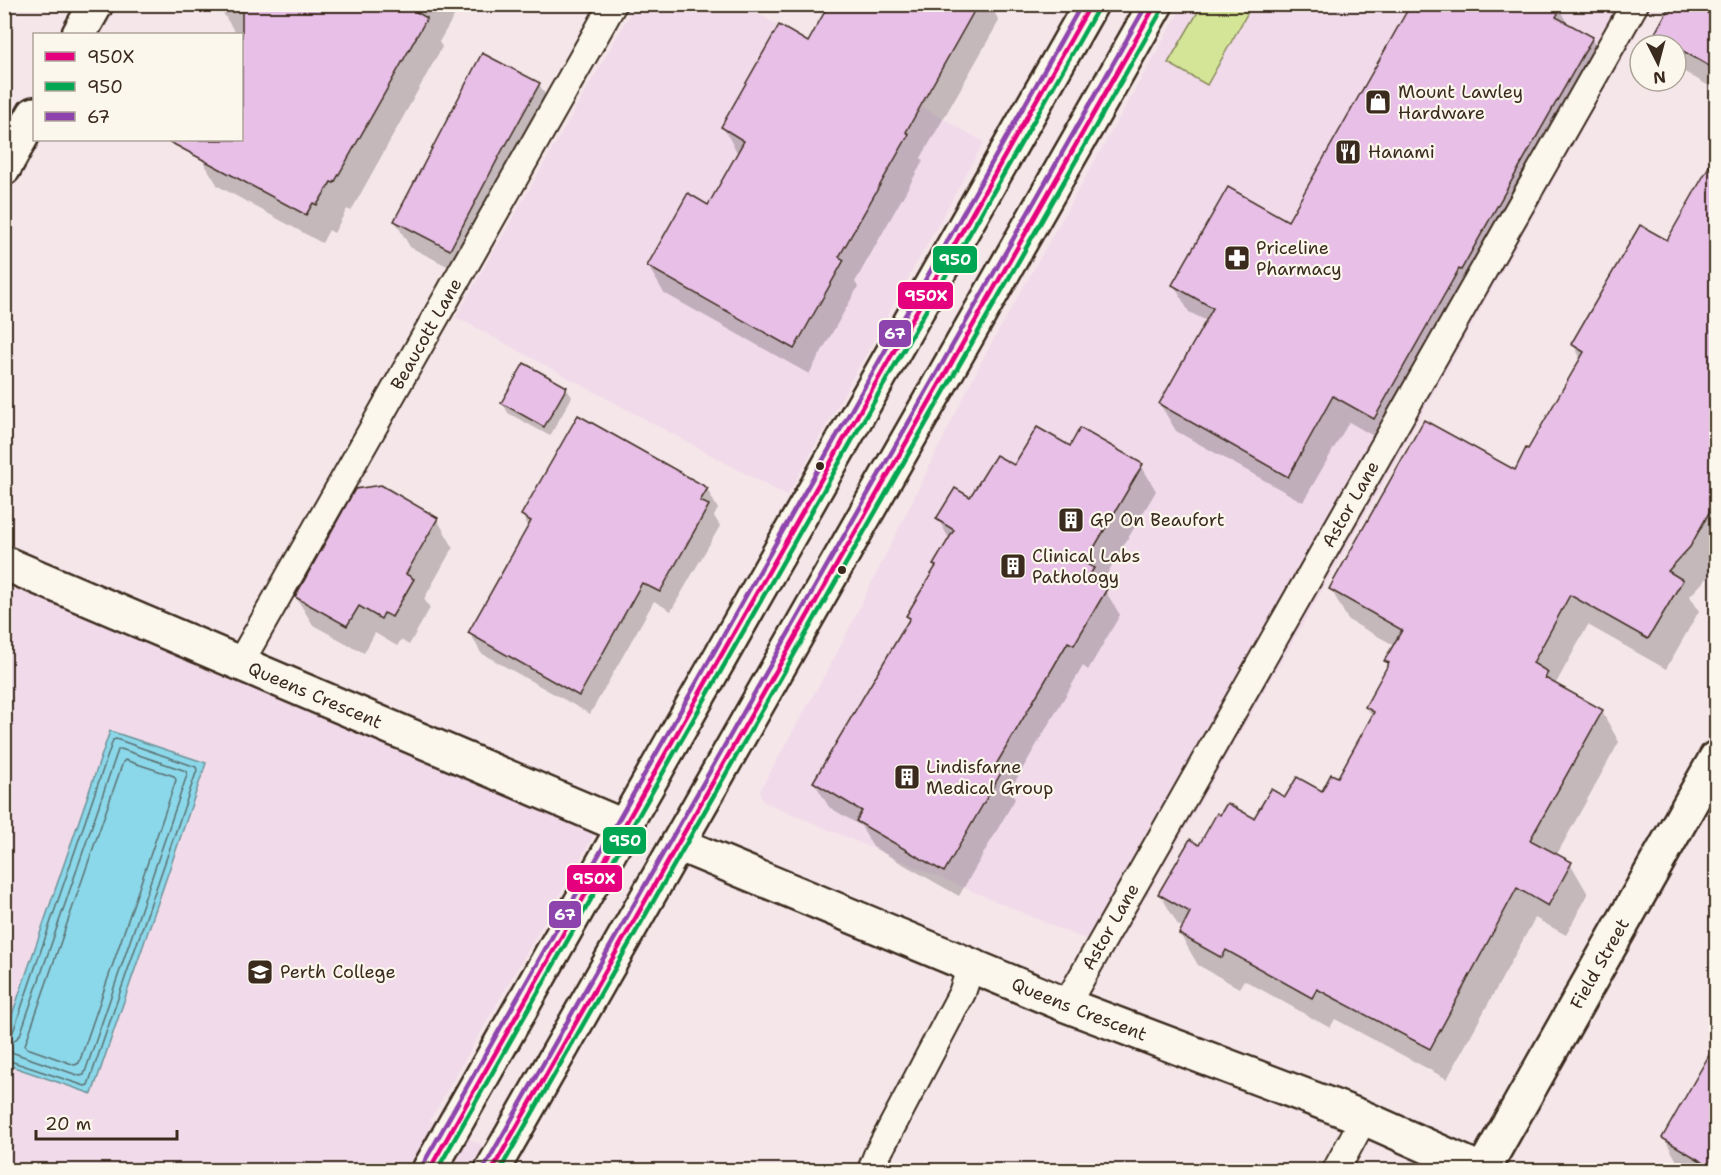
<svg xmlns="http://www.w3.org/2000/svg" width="1721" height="1175" viewBox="0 0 1721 1175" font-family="'Shantell Sans',sans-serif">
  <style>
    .built { fill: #f1dae9 }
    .green { fill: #d4e598; stroke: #88885b; stroke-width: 1.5 }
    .water { fill: #8bd8ea; stroke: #6b9298; stroke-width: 1.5 }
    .shadow { fill: #0003 }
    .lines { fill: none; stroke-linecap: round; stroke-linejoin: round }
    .shore { stroke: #5b7070; stroke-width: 1.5 }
    .building { fill: #e8bfe6; stroke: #3b2a1e; stroke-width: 1.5 }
    .service-casing { stroke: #3b2a1e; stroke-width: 30 }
    .minor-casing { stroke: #3b2a1e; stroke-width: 38 }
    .primary-casing { stroke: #3b2a1e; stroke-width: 38 }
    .service { stroke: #fbf7ec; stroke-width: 26 }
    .minor { stroke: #fbf7ec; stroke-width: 33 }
    .primary { stroke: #fbf7ec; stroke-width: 33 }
    .bus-1-casing { stroke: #fbf7ec; stroke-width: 9 }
    .bus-2-casing { stroke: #fbf7ec; stroke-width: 9 }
    .bus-3-casing { stroke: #fbf7ec; stroke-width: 9 }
    .bus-1 { stroke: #e5007d; stroke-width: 4.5 }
    .bus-2 { stroke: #00a651; stroke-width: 4.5 }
    .bus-3 { stroke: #8e44ad; stroke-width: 4.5 }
    .bus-dot { fill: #3b2a1e; stroke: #fbf7ec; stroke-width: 2 }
    .labels { text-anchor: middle; stroke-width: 4.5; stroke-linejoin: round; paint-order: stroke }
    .poi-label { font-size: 18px; fill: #3b2a1e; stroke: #fbf7ec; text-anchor: start }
    .street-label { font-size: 18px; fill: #3b2a1e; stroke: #fbf7ec }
    .line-badge { stroke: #fbf7ec; stroke-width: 2 }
    .badge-label { font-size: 16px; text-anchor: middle; font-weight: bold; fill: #fff }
  </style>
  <rect width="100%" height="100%" fill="#f5e6ea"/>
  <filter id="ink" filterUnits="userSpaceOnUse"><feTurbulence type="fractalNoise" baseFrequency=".0167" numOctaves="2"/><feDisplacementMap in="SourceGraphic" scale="12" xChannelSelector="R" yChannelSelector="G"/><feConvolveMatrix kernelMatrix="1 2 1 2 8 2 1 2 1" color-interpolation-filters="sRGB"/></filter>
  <g filter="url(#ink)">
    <g class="built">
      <polygon points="635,5 742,5 984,142 787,496 456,317"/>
      <polygon points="1183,5 1652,5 1348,545 1116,949 1072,934 762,801 760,790 836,655 981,362"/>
      <polygon points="4,566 601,823 430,1120 533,1170 5,1170"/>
    </g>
    <polygon class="green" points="1202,5 1252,5 1207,85 1168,63"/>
    <polygon class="water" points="110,731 206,763 92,1094 5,1064 4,1038"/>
    <g class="shadow">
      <polygon points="228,4 461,4 439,42 442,47 351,211 347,209 334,233 329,230 322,243 218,186 201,158 204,153 197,140 242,140 242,34 236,34 223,13"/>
      <polygon points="831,4 990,4 999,21 921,158 923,161 855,282 858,287 809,374 664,293 648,266 708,207 738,154 723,127 809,44"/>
      <polygon points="1689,4 1716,20 1716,90 1676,67 1676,45 1662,45 1656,35"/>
      <polygon points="1560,10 1568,25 1591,38 1607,64 1389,445 1349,422 1303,502 1176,431 1160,404 1207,321 1189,312 1174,285 1289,223"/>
      <polygon points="539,84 554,110 465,275 410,247 395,221"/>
      <polygon points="1716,157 1716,561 1707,578 1690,596 1699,611 1666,669 1588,625 1555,685 1602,712 1619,742 1556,856 1570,863 1588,894 1566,935 1535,918 1447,1079 1335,1019 1330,1028 1244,980 1239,988 1198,965 1180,934 1184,928 1178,925 1160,894 1200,847 1254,820 1286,799 1322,793 1339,779 1373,718 1366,707 1389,666 1386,661 1394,645 1348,620 1331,589 1516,472 1581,359 1573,344 1668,242"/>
      <polygon points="566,388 572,397 550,436 508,413 503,403"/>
      <polygon points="1071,448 1141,465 1156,491 1101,584 1120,615 1088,670 1083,666 1010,790 1015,799 959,896 873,847 861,826 829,807 814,782 910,620 908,616 936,567 935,565 950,540 938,519 971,499 1015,467"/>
      <polygon points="707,489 718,509 714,516 720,526 671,611 654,601 590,714 481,653 470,633 529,527 522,515"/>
      <polygon points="437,519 453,547 424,599 430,608 409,645 401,640 397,646 375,633 364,653 313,625 296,597"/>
      <polygon points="1716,1046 1716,1170 1682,1170 1664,1138"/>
    </g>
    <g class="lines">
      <g class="shore">
        <polygon points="125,760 174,776 176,780 79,1063 75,1065 27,1048 25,1045 123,762"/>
        <polyline points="4,1037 10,1036 13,1032 113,740 116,739 196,767 197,770 88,1085 85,1086 4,1059"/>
        <polyline points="4,1044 13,1042 20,1035 118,750 121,749 186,771 187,775 84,1075 80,1076 11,1052 4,1052"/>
      </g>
    </g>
    <g class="building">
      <polygon points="242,4 403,4 427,18 334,183 331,182 317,205 313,203 306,215 166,140 242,140"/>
      <polygon points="829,4 978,4 906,132 909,134 839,257 844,260 794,349 647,266 688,193 708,205 744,141 721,127 779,25 808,42"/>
      <polygon points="1411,4 1563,4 1556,17 1593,37 1461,270 1459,269 1374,419 1333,396 1288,477 1159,404 1213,308 1172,285 1228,187 1288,221"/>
      <polygon points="1671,4 1692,4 1716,18 1716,70 1676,47 1676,45 1672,45 1654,35"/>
      <polygon points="482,53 540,83 506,145 505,145 450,250 394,221"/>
      <polygon points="1716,154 1716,500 1690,547 1668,571 1683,580 1648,639 1570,595 1533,663 1548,672 1545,678 1603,710 1530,840 1572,862 1548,906 1517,888 1430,1049 1317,989 1312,998 1226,950 1222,958 1179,934 1190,912 1158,894 1190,839 1199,845 1217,813 1220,815 1227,803 1254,818 1271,789 1285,797 1297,777 1322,791 1331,774 1338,777 1374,712 1365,707 1389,663 1384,661 1402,630 1329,589 1424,420 1515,470 1526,448 1528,449 1584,352 1571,344 1640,225 1667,240"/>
      <polygon points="524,363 567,387 544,427 501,403"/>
      <polygon points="578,415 708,488 700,501 709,505 660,592 642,583 579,696 468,633 531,521 521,515"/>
      <polygon points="1037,427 1070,446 1080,428 1143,464 1085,563 1094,568 1088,578 1107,589 1074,645 1068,642 994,768 1001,773 944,872 856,821 862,811 813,782 910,618 906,616 936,566 933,565 954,530 936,519 955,488 970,497 996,455 1014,465"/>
      <polygon points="381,485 438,518 406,574 414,579 392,617 384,613 381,619 359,606 347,626 295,597 355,489"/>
      <polygon points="1716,1043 1716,1170 1662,1138"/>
    </g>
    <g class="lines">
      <defs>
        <g id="service">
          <path id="s1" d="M 240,663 L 613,4"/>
          <path id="s2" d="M 1066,1005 L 1635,4"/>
          <polyline points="871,1170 877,1155 962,993 971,966"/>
          <polyline points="1336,1170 1364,1118"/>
        </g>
        <g id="minor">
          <polyline points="79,34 96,4"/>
          <polyline points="4,168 34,114"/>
          <path id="s3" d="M 4,563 L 625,827"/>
          <path id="s4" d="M 678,844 L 1066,1005 L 1364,1118 L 1481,1170"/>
          <path id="s5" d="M 1483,1170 L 1716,758"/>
        </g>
        <g id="primary">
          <path d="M 429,1170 C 651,782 868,392 1091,4"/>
          <polyline points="492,1170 1156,4"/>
        </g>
      </defs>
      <use href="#service" class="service-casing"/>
      <use href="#minor" class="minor-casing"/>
      <use href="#primary" class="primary-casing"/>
      <use href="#service" class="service"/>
      <use href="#minor" class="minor"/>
      <use href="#primary" class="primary"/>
      <defs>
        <g id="bus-1">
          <polyline points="429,1170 1091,4"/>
          <polyline points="492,1170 1156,4"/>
        </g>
        <g id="bus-2">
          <polyline points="437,1170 1098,8"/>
          <polyline points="500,1170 1163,8"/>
        </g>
        <g id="bus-3">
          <polyline points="422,1166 1082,4"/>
          <polyline points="485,1166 1147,4"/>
        </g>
      </defs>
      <use href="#bus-1" class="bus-1-casing"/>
      <use href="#bus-2" class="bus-2-casing"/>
      <use href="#bus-3" class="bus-3-casing"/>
      <use href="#bus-1" class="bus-1"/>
      <use href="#bus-2" class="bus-2"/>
      <use href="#bus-3" class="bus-3"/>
    </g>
  </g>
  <defs>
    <symbol id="shop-square" viewBox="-11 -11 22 22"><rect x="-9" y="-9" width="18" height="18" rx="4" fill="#3b2a1e" stroke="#fbf7ec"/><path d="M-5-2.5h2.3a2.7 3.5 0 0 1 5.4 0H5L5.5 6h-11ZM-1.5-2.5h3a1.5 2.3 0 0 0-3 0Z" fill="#fff"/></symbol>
    <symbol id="restaurant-square" viewBox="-11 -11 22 22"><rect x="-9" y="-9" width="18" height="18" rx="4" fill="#3b2a1e" stroke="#fbf7ec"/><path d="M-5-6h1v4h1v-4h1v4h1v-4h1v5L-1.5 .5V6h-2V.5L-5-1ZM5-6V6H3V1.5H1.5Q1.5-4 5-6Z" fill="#fff"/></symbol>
    <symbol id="pharmacy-square" viewBox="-11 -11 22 22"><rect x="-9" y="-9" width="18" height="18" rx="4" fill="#3b2a1e" stroke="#fbf7ec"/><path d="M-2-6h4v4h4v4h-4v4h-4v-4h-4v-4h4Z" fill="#fff"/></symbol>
    <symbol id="building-square" viewBox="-11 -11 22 22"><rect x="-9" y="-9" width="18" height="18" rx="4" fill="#3b2a1e" stroke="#fbf7ec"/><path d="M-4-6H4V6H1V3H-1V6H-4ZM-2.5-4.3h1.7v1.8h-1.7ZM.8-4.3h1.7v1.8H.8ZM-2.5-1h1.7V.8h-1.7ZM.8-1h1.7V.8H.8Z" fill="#fff"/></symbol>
    <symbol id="school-square" viewBox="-11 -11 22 22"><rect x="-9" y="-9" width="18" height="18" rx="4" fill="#3b2a1e" stroke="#fbf7ec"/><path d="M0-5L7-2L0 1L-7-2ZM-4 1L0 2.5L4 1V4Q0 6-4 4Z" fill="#fff"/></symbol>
  </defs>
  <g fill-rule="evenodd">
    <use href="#shop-square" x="1363" y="87" width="30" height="30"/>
    <use href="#restaurant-square" x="1333" y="137" width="30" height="30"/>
    <use href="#pharmacy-square" x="1222" y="243" width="30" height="30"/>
    <use href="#building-square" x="1056" y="505" width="30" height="30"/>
    <use href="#building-square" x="998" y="551" width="30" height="30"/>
    <use href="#building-square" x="892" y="762" width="30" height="30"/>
    <use href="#school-square" x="245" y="957" width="30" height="30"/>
  </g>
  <g class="bus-dot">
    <circle cx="820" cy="466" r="5"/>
    <circle cx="842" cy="570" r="5"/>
  </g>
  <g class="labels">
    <g class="poi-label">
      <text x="1398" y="98">Mount Lawley<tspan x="1398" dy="21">Hardware</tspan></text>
      <text x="1368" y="158">Hanami</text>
      <text x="1256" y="254">Priceline<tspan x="1256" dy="21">Pharmacy</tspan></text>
      <text x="1090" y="526">GP On Beaufort</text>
      <text x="1032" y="562">Clinical Labs<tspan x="1032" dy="21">Pathology</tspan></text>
      <text x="926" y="773">Lindisfarne<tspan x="926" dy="21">Medical Group</tspan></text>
      <text x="280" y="978">Perth College</text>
    </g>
    <g class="street-label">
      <text dy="6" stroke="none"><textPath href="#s1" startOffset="378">Beaucott Lane</textPath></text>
      <text dy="6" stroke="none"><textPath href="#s2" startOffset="576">Astor Lane</textPath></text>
      <text dy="6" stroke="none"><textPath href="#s3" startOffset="338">Queens Crescent</textPath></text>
      <text dy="6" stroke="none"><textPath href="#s2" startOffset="90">Astor Lane</textPath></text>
      <text dy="6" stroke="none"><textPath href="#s5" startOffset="237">Field Street</textPath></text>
      <text dy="6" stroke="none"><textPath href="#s4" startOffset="434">Queens Crescent</textPath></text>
    </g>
  </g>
  <g class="line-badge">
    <rect x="932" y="245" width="46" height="29" rx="6" fill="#00a651"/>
    <rect x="897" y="281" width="57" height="29" rx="6" fill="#e5007d"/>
    <rect x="878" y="319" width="34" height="29" rx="6" fill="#8e44ad"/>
    <rect x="602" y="826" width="45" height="29" rx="6" fill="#00a651"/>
    <rect x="566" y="864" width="57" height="29" rx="6" fill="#e5007d"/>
    <rect x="548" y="900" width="34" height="29" rx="6" fill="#8e44ad"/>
  </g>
  <g class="badge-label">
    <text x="955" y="265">950</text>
    <text x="926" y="301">950X</text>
    <text x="895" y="339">67</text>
    <text x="625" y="846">950</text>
    <text x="594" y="884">950X</text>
    <text x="565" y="920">67</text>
  </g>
  <rect width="1721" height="1175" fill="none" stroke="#fbf7ec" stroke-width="24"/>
  <rect x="12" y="12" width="1697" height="1151" fill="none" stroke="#3b2a1e" stroke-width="2" filter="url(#ink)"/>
  <rect x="33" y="33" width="210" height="108" fill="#fbf7ec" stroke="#aea59a" stroke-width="1.5"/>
  <rect x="45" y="52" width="30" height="9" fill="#e5007d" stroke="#aea59a" stroke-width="1.5"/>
  <text x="87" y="63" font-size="18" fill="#3b2a1e">950X</text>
  <rect x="45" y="82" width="30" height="9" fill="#00a651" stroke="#aea59a" stroke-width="1.5"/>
  <text x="87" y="93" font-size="18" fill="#3b2a1e">950</text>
  <rect x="45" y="112" width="30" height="9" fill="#8e44ad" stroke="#aea59a" stroke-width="1.5"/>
  <text x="87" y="123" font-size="18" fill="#3b2a1e">67</text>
  <g transform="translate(1658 63) rotate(174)"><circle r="28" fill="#fbf7ec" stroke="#aea59a" stroke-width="1.5"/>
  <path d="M0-4.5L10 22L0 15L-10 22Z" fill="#3b2a1e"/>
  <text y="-9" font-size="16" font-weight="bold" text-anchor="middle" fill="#3b2a1e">N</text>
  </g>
  <path d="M36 1130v9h141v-9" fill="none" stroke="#3b2a1e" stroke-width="3"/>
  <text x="45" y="1130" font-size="18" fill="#3b2a1e" stroke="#fbf7ec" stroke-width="4.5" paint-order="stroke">20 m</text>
</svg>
